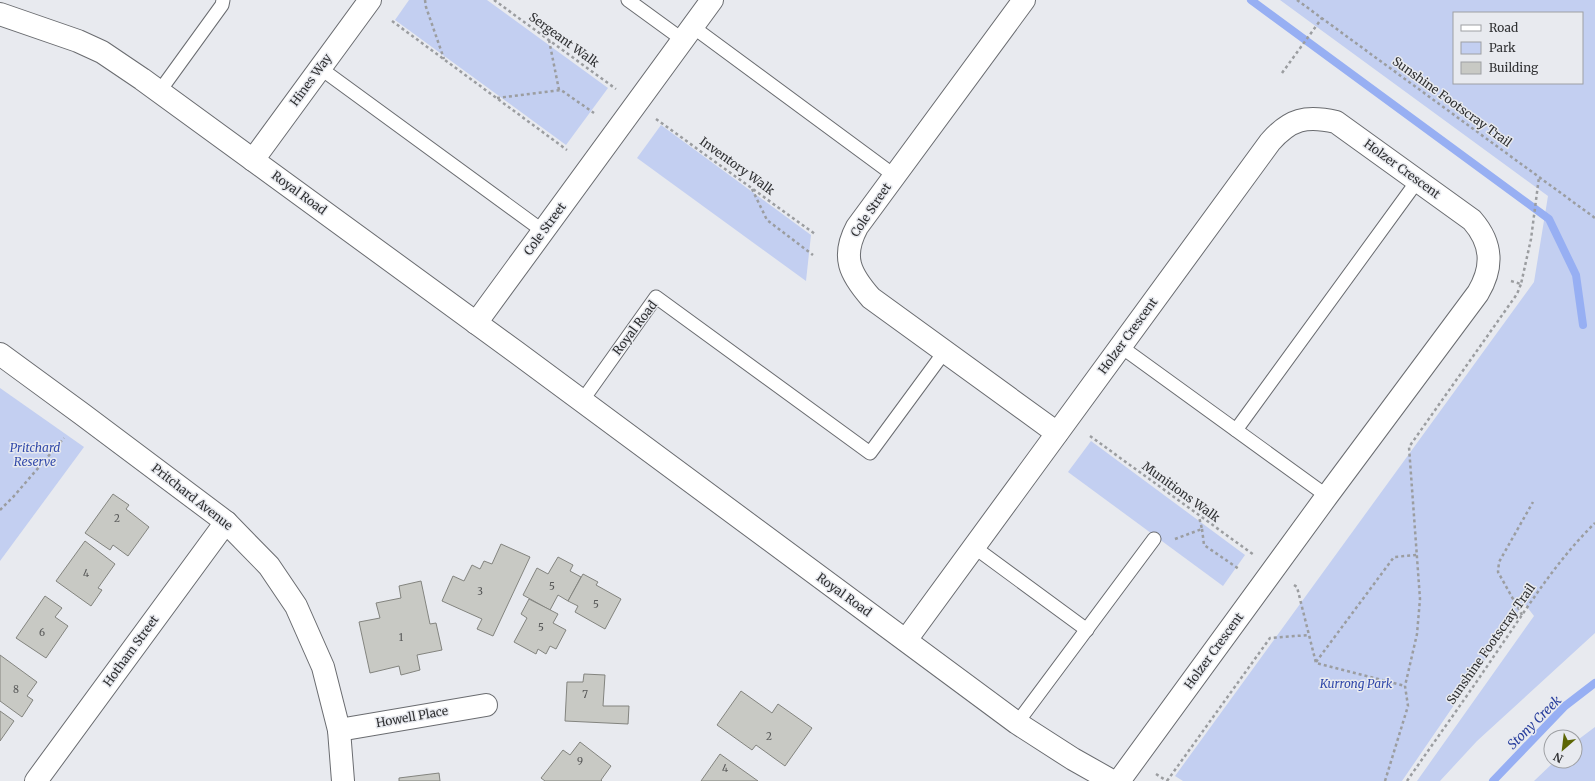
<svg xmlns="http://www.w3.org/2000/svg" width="1595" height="781" viewBox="0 0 1595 781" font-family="Merriweather,serif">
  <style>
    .green { fill: #c3cff1; fill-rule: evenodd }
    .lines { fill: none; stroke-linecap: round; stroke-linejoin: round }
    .stream { stroke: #97aff3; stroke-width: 8 }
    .building { fill: #c8c9c4; stroke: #83847f }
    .service-casing { stroke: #6a6c70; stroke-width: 15 }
    .minor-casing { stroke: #6a6c70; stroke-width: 24 }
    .path { stroke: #9b9da0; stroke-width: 2.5; stroke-dasharray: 3 3; stroke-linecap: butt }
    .service { stroke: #fff; stroke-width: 13 }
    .minor { stroke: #fff; stroke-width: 22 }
    .labels { text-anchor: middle; stroke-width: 3; stroke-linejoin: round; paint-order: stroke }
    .number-label { font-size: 10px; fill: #565757 }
    .street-label { font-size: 12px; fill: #303133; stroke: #e8eaef }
    .park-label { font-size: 12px; font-style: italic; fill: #334bab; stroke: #e8eaef }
    .water-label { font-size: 13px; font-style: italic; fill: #283e9d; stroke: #e8eaef }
  </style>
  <rect width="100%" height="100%" fill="#e8eaef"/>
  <g class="green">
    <polygon points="409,0 487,0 608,88 566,145 395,20"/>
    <path d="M 1280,0 L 1595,0 L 1595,633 L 1477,741 L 1440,781 L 1417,781 L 1534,616 L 1524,603 L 1402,781 L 1183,781 L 1175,776 L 1534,282 L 1548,196 ZM 1454,13 L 1582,13 L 1582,83 L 1454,83 Z"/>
    <polygon points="661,125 811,235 806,281 637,158"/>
    <polygon points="0,388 84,447 0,561"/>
    <polygon points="1091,441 1245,555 1223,586 1068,472"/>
    <polygon points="1595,727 1595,781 1534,781 1555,761 1575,761 1575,742"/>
  </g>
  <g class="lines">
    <g class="stream">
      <polyline points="1251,0 1549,219 1576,275 1583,325"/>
      <polyline points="1493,781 1565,706 1595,683"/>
    </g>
  </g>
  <g class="building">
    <polygon points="113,494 129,505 126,509 149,527 128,556 113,545 110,550 85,533"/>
    <polygon points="85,541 115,564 98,588 102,590 91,606 56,581"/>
    <polygon points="501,544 530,557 493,636 477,629 482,619 442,601 453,576 464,581 472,565 480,569 484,561 492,564"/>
    <polygon points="558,557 573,565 570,571 581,577 568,601 558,595 550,610 523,595 537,568 548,574"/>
    <polygon points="583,574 598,582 596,585 621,599 605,629 575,612 578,606 568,601"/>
    <polygon points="421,581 430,624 436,623 442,650 417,655 420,670 401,675 399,666 370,673 359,622 380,618 376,603 401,598 399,586"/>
    <polygon points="45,596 62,608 55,617 68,626 46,658 16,638"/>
    <polygon points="529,599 558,614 553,623 566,630 556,649 550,646 546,654 538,649 536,654 514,642 527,618 521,614"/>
    <polygon points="0,655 37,682 27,696 33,700 22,717 0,701"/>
    <polygon points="584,674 605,675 603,706 629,706 628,724 565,721 567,682 583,682"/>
    <polygon points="741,691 772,713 778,704 812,728 785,766 756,745 752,750 717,725"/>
    <polygon points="0,711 14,721 0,741"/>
    <polygon points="580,742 611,766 601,780 602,781 545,781 541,778 563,750 570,755"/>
    <polygon points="720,754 758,781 701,781"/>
    <polygon points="439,773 440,781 399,781 399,778"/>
  </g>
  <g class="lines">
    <defs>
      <g id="service">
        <polyline points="628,0 683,40"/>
        <polyline points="693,27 895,176"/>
        <polyline points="320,68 543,231"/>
        <polyline points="159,92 222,5 223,0"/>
        <polyline points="1120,346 1327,496"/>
        <polyline points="582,401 656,297 870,453 945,351"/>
        <polyline points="1236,430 1418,180"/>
        <polyline points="974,547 1087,630"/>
        <polyline points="1017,723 1154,539"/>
      </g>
      <g id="minor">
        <path d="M 1024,0 L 857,227 C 841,257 850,274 871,298 L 1057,433"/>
        <polyline points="0,14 78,41 102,52 142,79 516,352 1017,723 1073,759 1112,781"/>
        <polyline points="253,160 370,0"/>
        <polyline points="476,323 712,0"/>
        <polyline points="0,354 82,414 226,522 269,566 296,606 323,667 339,730 343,781"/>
        <path d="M 906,640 L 1270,142 C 1290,119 1306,115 1336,122 L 1472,220 C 1492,243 1494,266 1478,293 L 1327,496 L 1119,781"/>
        <polyline points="339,730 486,705"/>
        <polyline points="36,781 226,522"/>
      </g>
    </defs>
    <use href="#service" class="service-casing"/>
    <use href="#minor" class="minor-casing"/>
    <g class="path">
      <polyline points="425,0 426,7 444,59"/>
      <polyline points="494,0 616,89"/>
      <polyline points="1297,0 1595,218"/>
      <polyline points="392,21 567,150"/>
      <polyline points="549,40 559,90"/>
      <polyline points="1282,73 1322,18"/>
      <polyline points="497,98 561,90 594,113"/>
      <polyline points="656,119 815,234"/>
      <polyline points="752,189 767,220 813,255"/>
      <polyline points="1511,281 1521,284 1531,239 1539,177"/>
      <polyline points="1090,436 1254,555"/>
      <polyline points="0,510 14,496 64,438"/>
      <polyline points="1202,529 1204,545 1239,569"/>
      <polyline points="1175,539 1202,529 1199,517"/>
      <polyline points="1294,585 1297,587 1316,663 1405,686"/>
      <polyline points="1522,615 1498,572 1499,562 1533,502"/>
      <polyline points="1316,662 1394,557 1417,555"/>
      <polyline points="1156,774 1167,781"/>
      <polyline points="1167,781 1270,638 1309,635"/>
      <polyline points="1385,781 1408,706 1405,686 1417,634 1420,599 1409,447 1517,294 1521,284"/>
      <path d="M 1407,781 C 1436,739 1466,698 1494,656 C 1526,610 1555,562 1595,523"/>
    </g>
    <use href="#service" class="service"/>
    <use href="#minor" class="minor"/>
  </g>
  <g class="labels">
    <g class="number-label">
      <text x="117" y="522">2</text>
      <text x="86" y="577">4</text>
      <text x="552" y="590">5</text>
      <text x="480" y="595">3</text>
      <text x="596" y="608">5</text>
      <text x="541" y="631">5</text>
      <text x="42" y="636">6</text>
      <text x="401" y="641">1</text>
      <text x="16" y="693">8</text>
      <text x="585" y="698">7</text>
      <text x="769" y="740">2</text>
      <text x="580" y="765">9</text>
      <text x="725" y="772">4</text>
    </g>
    <g class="street-label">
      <text transform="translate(564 40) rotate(36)" y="4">Sergeant Walk</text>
      <text transform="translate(311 80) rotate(-54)" y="4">Hines Way</text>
      <text transform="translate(1452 102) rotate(36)" y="4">Sunshine Footscray Trail</text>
      <text transform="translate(737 166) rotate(36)" y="4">Inventory Walk</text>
      <text transform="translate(1402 169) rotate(36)" y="4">Holzer Crescent</text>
      <text transform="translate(299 193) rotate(36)" y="4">Royal Road</text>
      <text transform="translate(871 210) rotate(-56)" y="4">Cole Street</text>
      <text transform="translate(545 229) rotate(-54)" y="4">Cole Street</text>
      <text transform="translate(635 328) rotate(-53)" y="4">Royal Road</text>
      <text transform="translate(1128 336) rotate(-54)" y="4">Holzer Crescent</text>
      <text transform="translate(1181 492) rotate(36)" y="4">Munitions Walk</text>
      <text transform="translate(192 497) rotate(38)" y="4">Pritchard Avenue</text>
      <text transform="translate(844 595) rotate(36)" y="4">Royal Road</text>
      <text transform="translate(1491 644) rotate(-55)" y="4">Sunshine Footscray Trail</text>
      <text transform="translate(131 651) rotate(-54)" y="4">Hotham Street</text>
      <text transform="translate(1214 651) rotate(-54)" y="4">Holzer Crescent</text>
      <text transform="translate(412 717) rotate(-10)" y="4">Howell Place</text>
    </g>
    <g class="park-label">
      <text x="35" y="452">Pritchard<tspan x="35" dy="14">Reserve</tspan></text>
      <text x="1356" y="688">Kurrong Park</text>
    </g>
    <g class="water-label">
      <text transform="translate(1534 722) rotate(-45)" y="5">Stony Creek</text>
    </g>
  </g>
  <rect x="1453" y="12" width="130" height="72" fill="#e8eaef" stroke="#9ea0a4"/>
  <rect x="1461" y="25" width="20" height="6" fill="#ffffff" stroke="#9ea0a4"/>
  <text x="1489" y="32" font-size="12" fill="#303133">Road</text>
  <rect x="1461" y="42" width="20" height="12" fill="#c3cff1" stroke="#9ea0a4"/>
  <text x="1489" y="52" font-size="12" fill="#303133">Park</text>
  <rect x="1461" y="62" width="20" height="12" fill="#c8c9c4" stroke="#9ea0a4"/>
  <text x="1489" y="72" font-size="12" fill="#303133">Building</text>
  <g transform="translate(1563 749) rotate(208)"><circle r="19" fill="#e8eaef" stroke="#9ea0a4"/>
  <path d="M0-3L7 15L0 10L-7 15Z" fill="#5d6605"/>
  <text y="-6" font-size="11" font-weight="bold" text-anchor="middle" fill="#303133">N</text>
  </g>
</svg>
